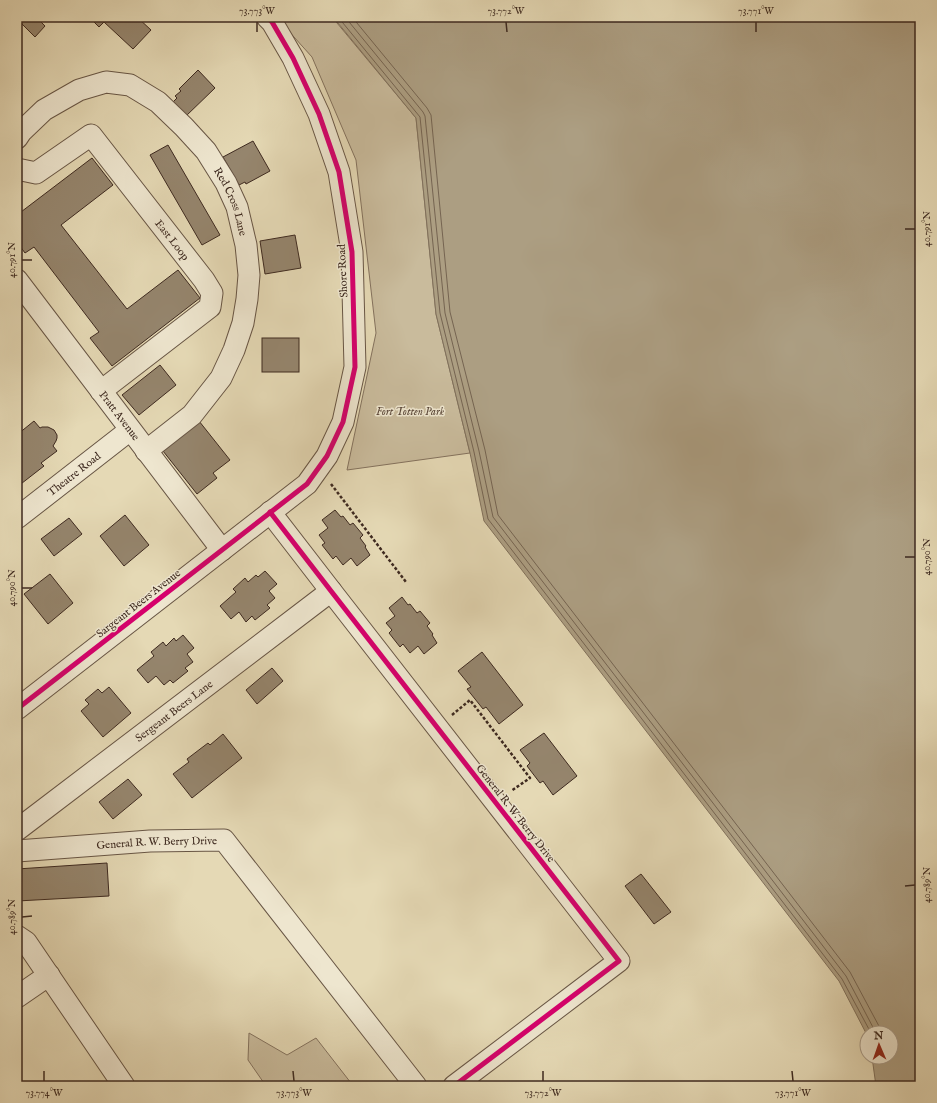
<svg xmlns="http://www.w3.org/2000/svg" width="937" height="1103" viewBox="0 0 937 1103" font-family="'IM FELL English',serif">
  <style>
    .green { fill: #c9bb9c; stroke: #84725e }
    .water { fill: #ac9e82; stroke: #80705b }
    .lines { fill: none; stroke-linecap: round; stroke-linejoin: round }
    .shore { stroke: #756451; stroke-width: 1 }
    .building { fill: #95856d; stroke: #3e2a20 }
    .minor-casing { stroke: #685645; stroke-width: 23 }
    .path { stroke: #3e2a20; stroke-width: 2.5; stroke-dasharray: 3 2; stroke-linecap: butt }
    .minor { stroke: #eee6cf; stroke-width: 21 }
    .cycleway-casing { stroke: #eee6cf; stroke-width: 8 }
    .cycleway { stroke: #d6006c; stroke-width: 5 }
    .ticks { fill: none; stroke: #3e2a20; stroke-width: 1.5 }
    .labels { text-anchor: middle; stroke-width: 3; stroke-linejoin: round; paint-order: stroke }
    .street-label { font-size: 11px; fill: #3e2a20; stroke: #eee6cf }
    .park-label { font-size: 11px; font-style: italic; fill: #5a4739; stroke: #eee6cf }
    .neatline { fill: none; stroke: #3e2a20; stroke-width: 1.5 }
    .ticks-label { font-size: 10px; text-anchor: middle; fill: #3e2a20 }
  </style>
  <rect width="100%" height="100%" fill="#e5d9b5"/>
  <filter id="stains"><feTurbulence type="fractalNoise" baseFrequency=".005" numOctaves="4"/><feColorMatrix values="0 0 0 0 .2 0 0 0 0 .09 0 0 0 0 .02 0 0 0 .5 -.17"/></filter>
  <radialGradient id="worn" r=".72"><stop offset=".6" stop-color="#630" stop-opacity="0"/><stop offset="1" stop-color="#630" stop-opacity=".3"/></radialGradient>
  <g class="green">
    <polygon points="276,17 332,17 416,118 436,314 470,453 347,470 376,333 356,160 312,57"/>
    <polygon points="249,1033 287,1055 316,1038 351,1083 361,1086 266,1086 248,1060"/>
  </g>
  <polygon class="water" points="333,17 920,17 920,1086 876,1086 872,1057 891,1057 891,1033 867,1033 867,1035 839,981 484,521 470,453 436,314 416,118"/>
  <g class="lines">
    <g class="shore">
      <polyline points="338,17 420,117 440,313 474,452 488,519 842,979 871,1033"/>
      <polyline points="345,17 423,112 425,116 445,313 479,451 493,517 846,976 876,1033"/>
      <polyline points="352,17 427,108 431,115 450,312 485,450 498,515 850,972 880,1028 882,1033"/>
    </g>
  </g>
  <g class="building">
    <polygon points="17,17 43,17 40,21 45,26 35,37 17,19"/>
    <polygon points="86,17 137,17 151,30 133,49 104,22 99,27 91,19 89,20"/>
    <polygon points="198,70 215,88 186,116 171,105 174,103 173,102 177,98 175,96 181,91 179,89"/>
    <polygon points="253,141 270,171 246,184 245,182 239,185 223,157"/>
    <polygon points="168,145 220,235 202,245 150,155"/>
    <polygon points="92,158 113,185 61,225 127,309 178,270 200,298 112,366 90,338 99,332 34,247 25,253 17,242 17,215"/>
    <polygon points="295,235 301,268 265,274 260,241"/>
    <rect x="262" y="338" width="37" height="34"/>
    <polygon points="160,365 176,385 139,415 122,395"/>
    <polygon points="34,421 40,428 42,427 48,427 54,430 57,435 57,438 56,441 53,446 57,451 41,463 44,466 17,487 17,432 18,434"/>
    <polygon points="199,421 230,460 213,473 217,478 197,494 163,451"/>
    <polygon points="335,510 341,517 343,516 350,525 353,523 363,535 360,538 366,546 365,547 370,555 357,566 351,558 343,565 336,556 333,559 322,545 325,543 319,535 328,528 322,520"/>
    <polygon points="125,515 149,545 124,566 100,536"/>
    <polygon points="69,518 82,534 54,556 41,539"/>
    <polygon points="265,571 277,584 269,591 275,598 267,605 270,608 255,620 252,616 246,622 239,612 231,619 220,606 236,592 233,589 245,578 248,582 256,575 258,577"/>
    <polygon points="50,574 73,603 48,624 24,594"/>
    <polygon points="402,597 408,605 410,604 417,613 420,611 430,623 427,626 433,634 432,635 437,643 424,654 418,646 410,653 403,644 400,647 389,633 392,630 386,623 395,616 389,608"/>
    <polygon points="183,635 194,648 187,654 193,662 185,668 188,671 173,683 170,680 164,685 156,676 148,683 137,670 154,656 151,652 163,642 166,646 174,638 176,641"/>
    <polygon points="482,652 523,705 499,724 486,707 483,709 467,689 471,687 458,671"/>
    <polygon points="272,668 283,681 257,704 246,690"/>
    <polygon points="109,687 131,713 103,737 81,711 89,704 85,700 98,689 102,693"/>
    <polygon points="544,733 577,776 553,795 543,781 540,783 527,766 530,763 520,750"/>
    <polygon points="223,734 242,758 192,798 173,774 189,762 187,759 208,743 210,745"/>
    <polygon points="128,779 142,795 113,819 99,802"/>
    <polygon points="107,863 109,896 17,901 17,869"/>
    <polygon points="641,874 671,912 654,924 625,886"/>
  </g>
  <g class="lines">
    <defs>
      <g id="minor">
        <path id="s1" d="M 17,138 L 21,132 L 44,110 L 79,90 L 106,82 L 130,85 L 158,102 L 184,127 L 206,151 L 226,183 L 237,207 L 246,245 L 249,275 L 247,299 L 243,323 L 234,350 L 221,378 L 192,415 L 146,451"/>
        <path id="s2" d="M 17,169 L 36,173 L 91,135 L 204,280 L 212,293 L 210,307 L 101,391"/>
        <path id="s3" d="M 17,280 L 222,550"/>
        <polyline points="270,512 331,591 619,961 454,1086"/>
        <path id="s4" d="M 17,518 L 130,430"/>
        <polyline points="17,709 307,484 327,456 343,422 355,367 352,252 339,172 319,114 293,58 272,22 267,17"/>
        <path id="s5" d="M 17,830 L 331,591"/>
        <path id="s6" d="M 17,851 L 150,841 L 224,840 L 416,1086"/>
        <polyline points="17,936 26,942 124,1086"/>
        <polyline points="17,997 49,975"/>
      </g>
    </defs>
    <use href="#minor" class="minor-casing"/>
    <g class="path">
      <polyline points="331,484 406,582"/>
      <polyline points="452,715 470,700 530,778 511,791"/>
    </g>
    <use href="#minor" class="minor"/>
    <defs>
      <g id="cycleway">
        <polyline points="270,512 331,591 619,961 454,1086"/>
        <polyline points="17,709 307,484 327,456 343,422 355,367 352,252 339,172 319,114 293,58 272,22 267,17"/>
      </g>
    </defs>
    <use href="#cycleway" class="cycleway-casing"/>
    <use href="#cycleway" class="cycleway"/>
  </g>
  <path class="ticks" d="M 257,22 L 257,32M 506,22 L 507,32M 756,22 L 756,32M 905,229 L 915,229M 22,260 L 32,260M 905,557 L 915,557M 22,588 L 32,588M 905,886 L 915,885M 22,917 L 32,916M 44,1071 L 44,1081M 293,1071 L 294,1081M 543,1071 L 543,1081M 792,1071 L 793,1081"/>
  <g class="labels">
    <g class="street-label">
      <text dy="4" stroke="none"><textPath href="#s1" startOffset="290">Red Cross Lane</textPath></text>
      <text dy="4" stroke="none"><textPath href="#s2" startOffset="219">East Loop</textPath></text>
      <text transform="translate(342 271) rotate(-93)" y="4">Shore Road</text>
      <text dy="4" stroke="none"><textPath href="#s3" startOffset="170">Pratt Avenue</textPath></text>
      <text dy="4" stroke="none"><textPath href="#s4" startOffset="72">Theatre Road</textPath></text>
      <text transform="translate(138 603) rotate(-38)" y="4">Sargeant Beers Avenue</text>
      <text dy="4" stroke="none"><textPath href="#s5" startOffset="197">Sergeant Beers Lane</textPath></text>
      <text transform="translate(516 813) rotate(52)" y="4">General R. W. Berry Drive</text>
      <text dy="4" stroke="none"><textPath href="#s6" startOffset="140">General R. W. Berry Drive</textPath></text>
    </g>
    <g class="park-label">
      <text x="410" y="415">Fort Totten Park</text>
    </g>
  </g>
  <rect width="937" height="1103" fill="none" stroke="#e5d9b5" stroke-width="44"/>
  <g transform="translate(879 1045) rotate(358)"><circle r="19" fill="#eee6cf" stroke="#a89b89"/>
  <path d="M0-3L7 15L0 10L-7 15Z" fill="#8f2418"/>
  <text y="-6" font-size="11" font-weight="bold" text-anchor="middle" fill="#3e2a20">N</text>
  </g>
  <rect x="22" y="22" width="893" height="1059" class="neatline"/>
  <g class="ticks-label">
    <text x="257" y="14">73.773°W</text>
    <text x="506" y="14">73.772°W</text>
    <text x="756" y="14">73.771°W</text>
    <text transform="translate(926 229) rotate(-90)" y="4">40.791°N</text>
    <text transform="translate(11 260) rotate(-90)" y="4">40.791°N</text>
    <text transform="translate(926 557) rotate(-90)" y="4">40.790°N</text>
    <text transform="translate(11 588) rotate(-90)" y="4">40.790°N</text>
    <text transform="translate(926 885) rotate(-90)" y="4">40.789°N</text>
    <text transform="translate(11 917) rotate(-90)" y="4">40.789°N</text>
    <text x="44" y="1096">73.774°W</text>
    <text x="294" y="1096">73.773°W</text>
    <text x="543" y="1096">73.772°W</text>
    <text x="793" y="1096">73.771°W</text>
  </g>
  <rect width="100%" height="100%" filter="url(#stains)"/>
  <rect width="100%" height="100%" fill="url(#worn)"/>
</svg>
